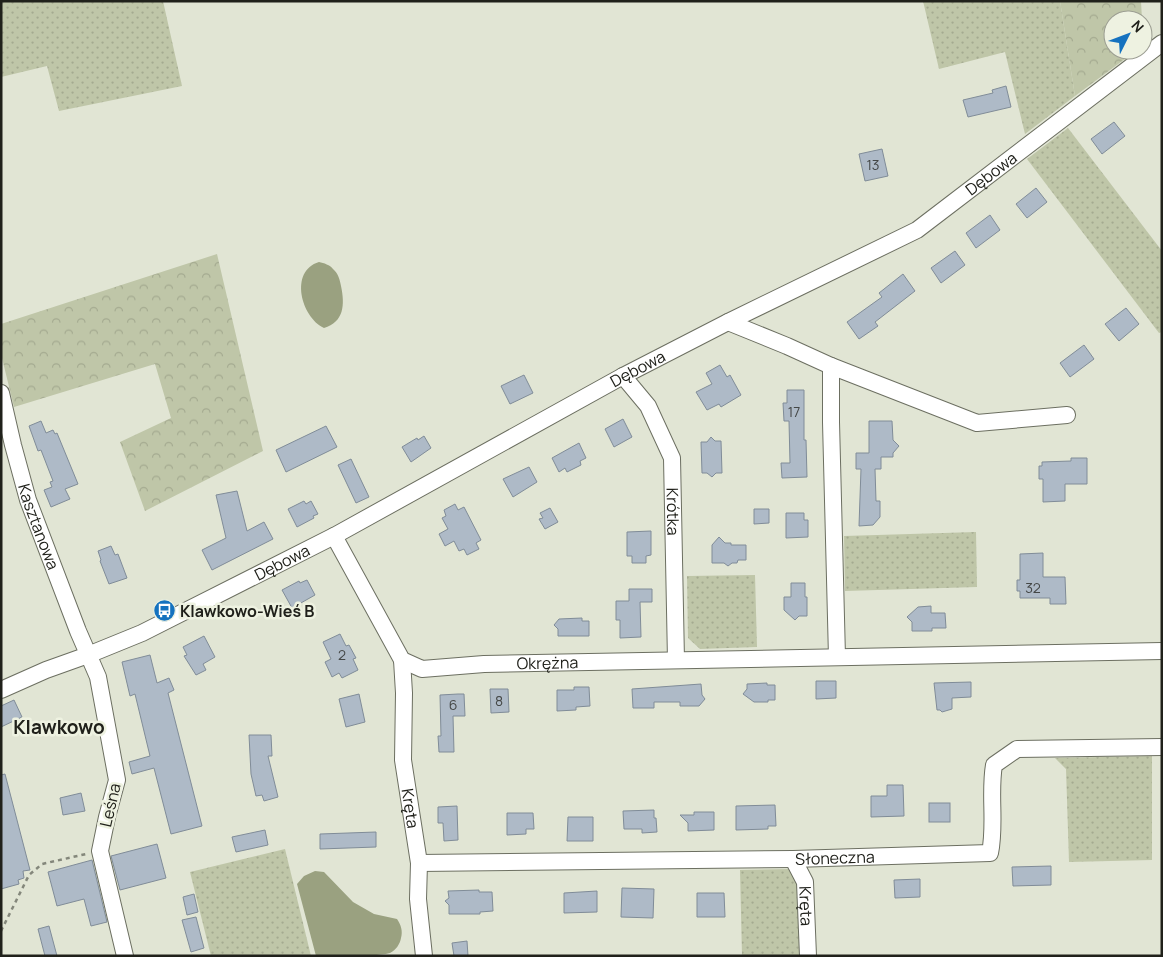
<svg xmlns="http://www.w3.org/2000/svg" width="1163" height="957" viewBox="0 0 1163 957" font-family="Manrope,sans-serif">
  <style>
    .grass { fill: url(#grass-dots) }
    .forest { fill: url(#forest-crowns) }
    .water { fill: #9aa180 }
    .building { fill: #aebac7; stroke: #808c98 }
    .lines { fill: none; stroke-linecap: round; stroke-linejoin: round }
    .minor-casing { stroke: #6c6f61; stroke-width: 18 }
    .path { stroke: #84877b; stroke-width: 2.5; stroke-dasharray: 4 4; stroke-linecap: butt }
    .minor { stroke: #fff; stroke-width: 16 }
    .labels { text-anchor: middle; stroke-width: 5; stroke-linejoin: round; paint-order: stroke }
    .number-label { font-size: 14px; fill: #444746 }
    .street-label { font-size: 16px; fill: #20211b; stroke: #eef2e1 }
    .poi-label { font-size: 16px; font-weight: bold; fill: #20211b; stroke: #eef2e1; text-anchor: start }
    .quarter-label { font-size: 19px; font-weight: bold; fill: #20211b; stroke: #eef2e1 }
  </style>
  <defs>
    <pattern id="grass-dots" width="8" height="8" patternUnits="userSpaceOnUse" patternTransform="scale(1.25)"><rect width="8" height="8" fill="#bfc6a8"/><path d="M2 2h.1M6 6h.1" fill="none" stroke="#a4aa90" stroke-width="1.8" stroke-linecap="round"/></pattern>
    <pattern id="forest-crowns" width="20" height="18" patternUnits="userSpaceOnUse" patternTransform="scale(1.25)"><rect width="20" height="18" fill="#bfc6a8"/><path d="M2 6a3 3 0 1 1 6 0M12 15a3 3 0 1 1 6 0" fill="none" stroke="#a4aa90"/></pattern>
  </defs>
  <rect width="100%" height="100%" fill="#e1e5d4"/>
  <g class="grass">
    <polygon points="1,1 163,1 182,86 59,111 47,66 1,77"/>
    <polygon points="923,1 1060,1 1075,96 1025,134 1005,52 939,69"/>
    <polygon points="1068,128 1162,251 1162,332 1159,333 1027,159"/>
    <polygon points="976,532 977,587 845,591 844,536"/>
    <polygon points="755,575 757,647 700,649 688,638 687,576"/>
    <polygon points="1152,756 1152,860 1069,862 1066,769 1055,758"/>
    <polygon points="285,849 311,956 211,956 190,872"/>
    <polygon points="789,869 799,879 801,956 742,956 740,870"/>
  </g>
  <g class="forest">
    <polygon points="1060,1 1141,1 1142,20 1113,20 1113,50 1137,50 1075,96"/>
    <polygon points="217,254 263,451 145,511 120,442 171,418 155,364 14,407 1,354 1,324"/>
  </g>
  <g class="water">
    <path d="M 319,262 C 324,263 330,265 333,269 C 338,273 340,280 341,286 C 345,305 344,322 324,328 C 301,317 289,271 319,262 Z"/>
    <path d="M 315,871 L 324,872 L 353,902 L 374,914 L 397,919 C 401,925 403,931 401,938 C 400,944 396,950 390,953 C 375,957 334,956 316,956 L 297,884 L 304,876 Z"/>
  </g>
  <g class="building">
    <polygon points="1006,86 1011,107 968,117 963,100 993,93 992,90"/>
    <polygon points="1114,122 1125,136 1102,154 1091,139"/>
    <polygon points="882,149 888,176 865,181 859,154"/>
    <polygon points="1036,188 1047,202 1027,218 1016,204"/>
    <polygon points="990,215 1000,230 976,248 966,233"/>
    <polygon points="955,251 965,265 941,283 931,268"/>
    <polygon points="903,274 915,291 875,322 878,326 859,339 847,322 882,297 879,293"/>
    <polygon points="1126,308 1139,324 1119,341 1105,324"/>
    <polygon points="1084,345 1094,359 1070,377 1060,363"/>
    <polygon points="720,365 727,377 730,375 741,395 721,407 719,404 707,410 696,392 712,384 706,373"/>
    <polygon points="524,375 533,393 510,404 501,386"/>
    <polygon points="787,390 804,390 804,440 806,440 807,477 782,478 781,463 790,463 789,421 784,421 783,403 787,403"/>
    <polygon points="623,419 632,437 614,447 605,429"/>
    <polygon points="41,421 46,433 53,430 55,434 57,433 78,484 65,489 70,499 51,507 44,490 52,487 50,482 53,481 41,450 38,451 29,426"/>
    <polygon points="869,421 892,421 893,440 899,446 893,453 893,457 881,457 881,469 875,469 876,501 880,501 880,517 873,525 859,526 861,469 856,469 856,453 869,453"/>
    <polygon points="326,426 337,447 286,472 276,450"/>
    <polygon points="424,436 431,448 411,462 402,447 417,438 418,440"/>
    <polygon points="711,437 715,441 721,441 722,473 716,473 712,477 707,473 702,473 701,442 707,442"/>
    <polygon points="579,443 586,458 580,461 581,465 567,472 565,468 559,472 552,458"/>
    <polygon points="1071,458 1087,458 1087,484 1065,484 1065,501 1043,502 1043,479 1039,479 1039,466 1042,466 1042,462 1071,461"/>
    <polygon points="351,459 369,497 356,503 338,465"/>
    <polygon points="529,467 537,482 513,497 503,479"/>
    <polygon points="237,491 247,531 264,522 273,539 212,570 202,550 226,538 216,495"/>
    <polygon points="304,501 306,504 311,501 318,514 313,516 314,518 297,527 288,509"/>
    <polygon points="455,504 458,510 464,507 481,540 476,543 479,549 467,555 464,549 459,551 454,541 445,546 439,534 448,529 442,518 446,516 444,510"/>
    <polygon points="550,508 558,522 545,529 539,519 543,518 540,513"/>
    <polygon points="754,509 769,509 769,523 754,524"/>
    <polygon points="786,513 804,513 804,520 808,520 808,537 786,538"/>
    <polygon points="651,531 651,555 646,556 646,563 632,563 632,556 627,556 627,532"/>
    <polygon points="719,537 725,543 731,543 731,545 746,545 746,560 738,560 737,563 732,563 728,566 724,563 712,563 712,545"/>
    <polygon points="111,546 115,555 118,554 127,578 109,584 100,561 101,560 98,551"/>
    <polygon points="1043,553 1043,577 1065,577 1066,604 1050,604 1050,598 1020,598 1020,591 1017,591 1017,580 1020,580 1020,554"/>
    <polygon points="307,580 315,595 292,608 282,590 299,581 300,583"/>
    <polygon points="791,583 805,583 805,597 807,597 807,616 799,616 795,620 784,610 784,597 791,597"/>
    <polygon points="629,589 652,589 652,602 640,602 641,637 620,638 620,620 616,620 616,601 629,601"/>
    <polygon points="931,606 931,613 945,613 946,628 932,628 932,631 912,631 912,622 907,617 918,607"/>
    <polygon points="582,618 582,621 589,621 589,636 558,636 558,629 554,625 559,619"/>
    <polygon points="340,634 346,646 349,645 356,658 353,659 358,670 342,678 339,673 332,677 325,662 331,659 323,642"/>
    <polygon points="204,636 215,657 203,664 206,670 196,675 184,656 187,655 183,647"/>
    <polygon points="150,655 157,683 169,678 174,690 168,693 202,826 171,834 154,768 132,774 129,762 150,756 135,694 130,696 122,662"/>
    <polygon points="816,681 836,681 836,698 816,699"/>
    <polygon points="971,682 971,697 952,698 952,709 942,712 940,710 937,710 934,683"/>
    <polygon points="767,683 767,685 775,685 775,700 768,700 768,702 754,702 743,694 747,689 747,684"/>
    <polygon points="701,684 702,695 705,699 699,706 680,706 680,702 654,702 654,708 633,708 632,689"/>
    <polygon points="574,687 589,687 590,706 576,707 576,710 557,711 557,690 574,690"/>
    <polygon points="490,689 508,689 509,712 491,713"/>
    <polygon points="359,694 365,722 346,727 339,699"/>
    <polygon points="458,694 464,694 465,716 453,716 454,752 439,752 438,736 441,736 440,695"/>
    <polygon points="14,700 22,717 1,727 1,706"/>
    <polygon points="249,735 271,735 272,756 268,756 278,797 264,801 262,795 256,796 251,774"/>
    <polygon points="5,774 30,870 23,871 24,878 18,880 19,884 1,889 1,775"/>
    <polygon points="887,785 903,785 904,816 871,817 871,796 887,796"/>
    <polygon points="81,793 85,811 63,815 60,798"/>
    <rect x="929" y="803" width="21" height="19"/>
    <polygon points="775,805 776,826 768,826 768,829 736,830 736,806"/>
    <polygon points="457,806 458,840 444,841 443,823 438,823 438,807"/>
    <polygon points="654,810 654,818 656,818 657,832 642,833 642,829 624,829 623,811"/>
    <polygon points="694,812 714,812 714,830 688,831 688,823 680,815 694,815"/>
    <polygon points="507,813 533,813 534,829 526,829 526,834 507,835"/>
    <polygon points="568,817 593,817 593,841 567,841"/>
    <polygon points="265,830 268,845 236,852 232,837"/>
    <polygon points="376,832 376,847 320,849 320,834"/>
    <polygon points="157,844 166,878 120,890 111,856"/>
    <polygon points="92,860 107,922 91,926 84,899 57,906 48,872"/>
    <polygon points="1051,866 1051,885 1013,886 1012,867"/>
    <polygon points="920,879 920,897 895,898 894,880"/>
    <polygon points="622,888 654,889 653,918 621,917"/>
    <polygon points="479,890 479,892 492,892 493,911 480,912 480,914 449,914 449,905 445,901 449,898 448,891"/>
    <polygon points="597,891 597,912 564,913 564,893"/>
    <polygon points="697,893 724,893 725,917 697,917"/>
    <polygon points="194,894 198,912 187,915 183,897"/>
    <polygon points="196,917 204,948 191,952 182,920"/>
    <polygon points="49,926 57,956 45,956 38,929"/>
    <polygon points="467,941 468,956 454,956 452,943"/>
  </g>
  <g class="lines">
    <defs>
      <g id="minor">
        <polyline points="728,322 787,346 831,366 831,422 837,657"/>
        <polyline points="831,366 977,423 1067,415"/>
        <path id="s1" d="M 623,376 L 648,406 L 672,458 L 676,660"/>
        <path id="s2" d="M 1,393 L 13,445 L 28,500 L 78,631 L 98,677 L 117,780 L 107,817 L 100,851 L 125,956"/>
        <path id="s3" d="M 334,536 L 402,660 L 422,669 L 484,664 L 1162,651"/>
        <path id="s4" d="M 402,660 L 404,693 L 403,760 L 419,863 L 418,899 L 424,956"/>
        <path id="s5" d="M 1,690 L 46,670 L 88,655 L 142,633 L 334,536 L 623,376 L 728,322 L 917,230 L 1162,43"/>
        <path id="s6" d="M 793,859 L 805,882 L 808,956"/>
        <path id="s7" d="M 419,863 L 793,859 L 990,853 C 996,824 989,794 994,765 L 1017,749 L 1162,747"/>
      </g>
    </defs>
    <use href="#minor" class="minor-casing"/>
    <polyline class="path" points="1,931 29,875 42,864 86,854"/>
    <use href="#minor" class="minor"/>
  </g>
  <defs>
    <symbol id="bus-disc" viewBox="-11 -11 22 22"><circle r="9.5" fill="#1572bf" stroke="#eef2e1"/><path d="M-5-6H5V4H4V6H2V4H-2V6H-4V4H-5ZM-3.5-4V0h7V-4ZM-3.5 1.2v1.5H-2V1.2ZM2 1.2v1.5H3.5V1.2Z" fill="#fff"/></symbol>
  </defs>
  <g fill-rule="evenodd">
    <use href="#bus-disc" x="152" y="598" width="25" height="25"/>
  </g>
  <g class="labels">
    <g class="number-label">
      <text x="873" y="170">13</text>
      <text x="794" y="417">17</text>
      <text x="1033" y="593">32</text>
      <text x="342" y="660">2</text>
      <text x="499" y="706">8</text>
      <text x="453" y="710">6</text>
    </g>
    <g class="street-label">
      <text dy="6" stroke="none"><textPath href="#s5" startOffset="1119">Dębowa</textPath></text>
      <text dy="6" stroke="none"><textPath href="#s5" startOffset="714">Dębowa</textPath></text>
      <text dy="6" stroke="none"><textPath href="#s1" startOffset="150">Krótka</textPath></text>
      <text dy="6" stroke="none"><textPath href="#s2" startOffset="139">Kasztanowa</textPath></text>
      <text dy="6" stroke="none"><textPath href="#s5" startOffset="309">Dębowa</textPath></text>
      <text dy="6" stroke="none"><textPath href="#s3" startOffset="289">Okrężna</textPath></text>
      <text transform="translate(110 805) rotate(-77)" y="6">Leśna</text>
      <text dy="6" stroke="none"><textPath href="#s4" startOffset="149">Kręta</textPath></text>
      <text dy="6" stroke="none"><textPath href="#s7" startOffset="416">Słoneczna</textPath></text>
      <text dy="6" stroke="none"><textPath href="#s6" startOffset="50">Kręta</textPath></text>
    </g>
    <g class="poi-label">
      <text x="180" y="617">Klawkowo-Wieś B</text>
    </g>
    <g class="quarter-label">
      <text x="59" y="734">Klawkowo</text>
    </g>
  </g>
  <rect width="1163" height="957" fill="none" stroke="#20211b" stroke-width="5"/>
  <g transform="translate(1128 35) rotate(48)"><circle r="24" fill="#eef2e1" stroke="#9c9e92"/>
  <path d="M0-4L9 19L0 12L-9 19Z" fill="#1572bf"/>
  <text y="-8" font-size="14" font-weight="bold" text-anchor="middle" fill="#20211b">N</text>
  </g>
</svg>
